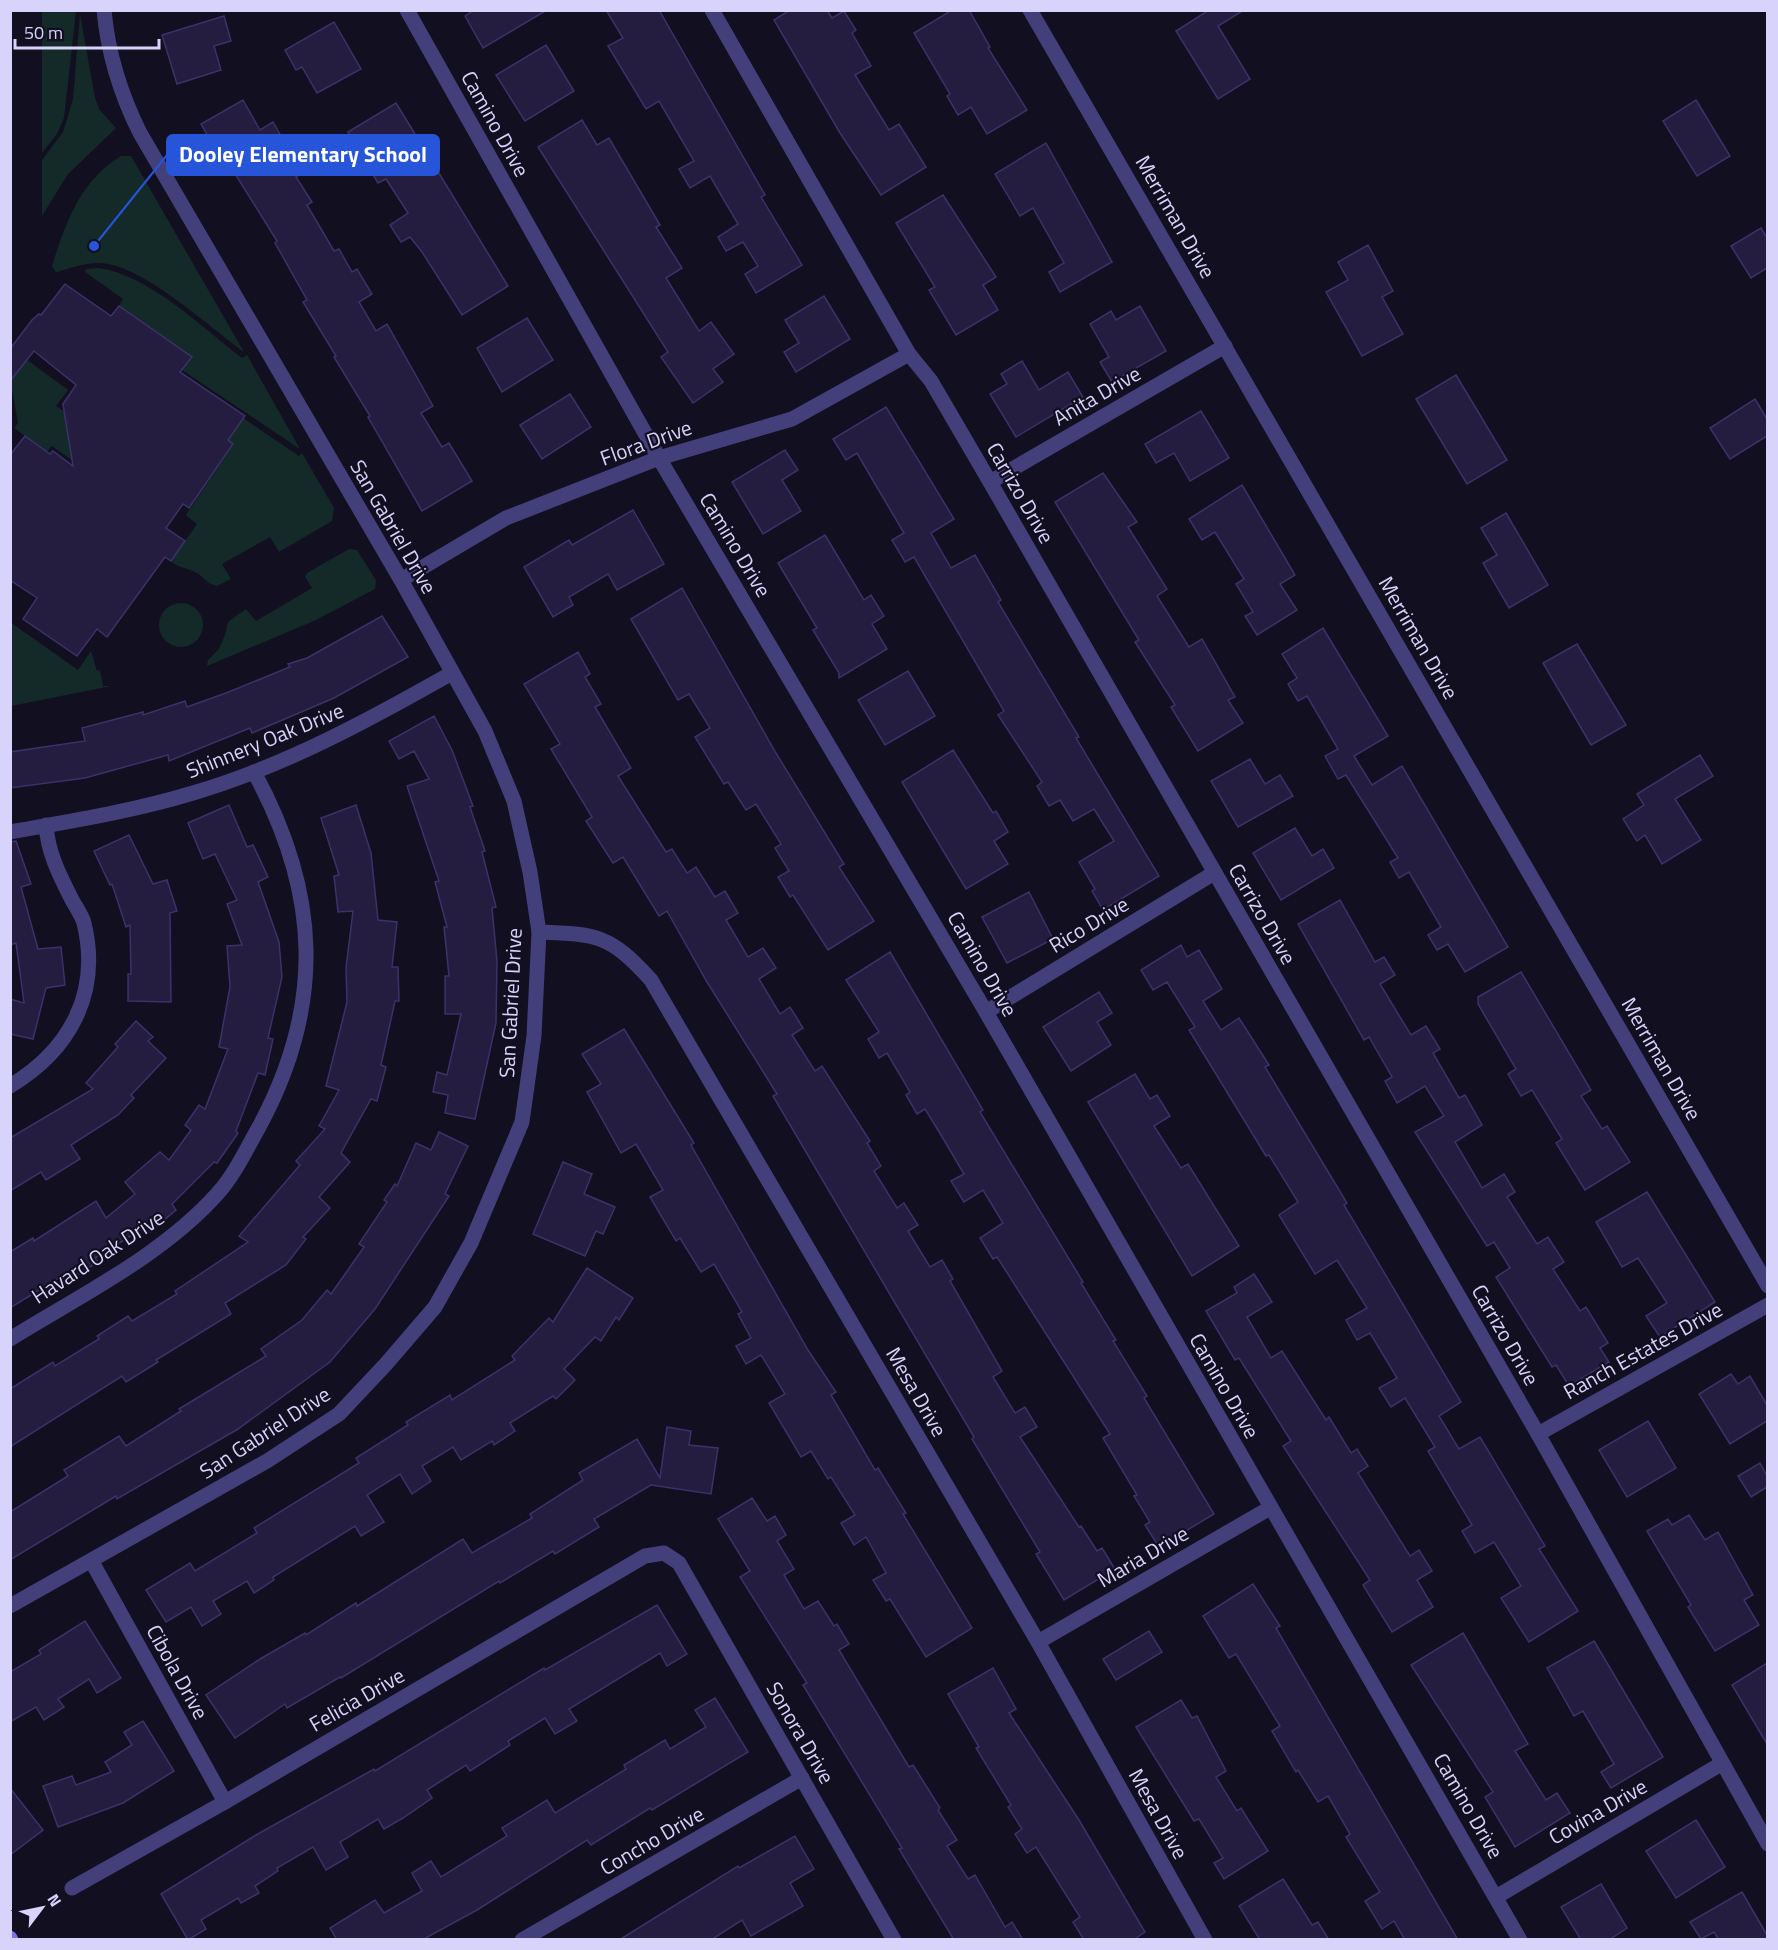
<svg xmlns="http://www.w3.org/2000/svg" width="1778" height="1950" viewBox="0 0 1778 1950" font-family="'Titillium Web',sans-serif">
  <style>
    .green { fill: #132a29 }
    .building { fill: #251d40; stroke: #3d3169; stroke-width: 1.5 }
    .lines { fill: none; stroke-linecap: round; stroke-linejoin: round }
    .minor { stroke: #423f7b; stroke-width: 15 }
    .tertiary { stroke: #423f7b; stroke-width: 15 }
    .secondary { stroke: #7873f2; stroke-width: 15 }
    .labels { text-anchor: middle; stroke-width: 4.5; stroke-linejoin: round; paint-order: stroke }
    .street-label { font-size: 21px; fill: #d8d3fb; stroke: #120f20 }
    .leader { fill: none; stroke: #2655da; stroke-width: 2 }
    .callout-dot { fill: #2655da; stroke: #120f20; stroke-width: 2 }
    .callout { fill: #2655da; stroke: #2655da; stroke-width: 2 }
    .callout-label { font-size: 22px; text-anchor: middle; font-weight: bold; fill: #fff }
  </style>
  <rect width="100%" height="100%" fill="#120f20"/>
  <g class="green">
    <polygon points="42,11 76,11 64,118 57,134 42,153"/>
    <polygon points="80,14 95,98 99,109 116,128 68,174 42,216 42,160 63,132 68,116 73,99"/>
    <path d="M 121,156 L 131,156 L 244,352 C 208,326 144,266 101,263 C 86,262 71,268 56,272 L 52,266 C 66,222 80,181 121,156 Z"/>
    <path d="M 98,268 C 150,275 201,327 242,358 L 247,355 L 300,449 L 182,370 L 192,357 L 119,306 L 123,299 L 85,272 L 86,269 Z"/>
    <polygon points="26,359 68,390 56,406 65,412 73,461 52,446 47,452 14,428 18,423 10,378"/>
    <path d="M 243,418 L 299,456 L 302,453 L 334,508 L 332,521 L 279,552 L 270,537 L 222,564 L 231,579 L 217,586 C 207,584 205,578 197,573 C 186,567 180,569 171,561 L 197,524 L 186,515 L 233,445 L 228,440 Z"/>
    <polygon points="349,549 357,550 376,580 375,589 316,620 207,666 208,660 219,649 225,635 228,622 246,609 256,621 312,588 305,577 307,573"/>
    <circle cx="181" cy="625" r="22"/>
    <polygon points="10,622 78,670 91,651 97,671 100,670 103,686 111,686 11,706"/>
  </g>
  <g class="building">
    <polygon points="474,10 547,10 483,48 465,16"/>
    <polygon points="606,10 659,10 765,195 761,197 802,265 756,293 745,274 758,266 743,242 726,251 718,237 738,224 710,176 690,188 679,169 694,161 659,101 646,109 608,46 623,38"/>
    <polygon points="790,10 827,10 832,18 844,11 856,30 852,33 871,66 855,75 889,130 899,124 926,167 881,195 840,133 774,20"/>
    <polygon points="952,10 969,10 990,47 988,48 1027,110 987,134 971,107 958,115 947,96 950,94 914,33"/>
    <polygon points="1209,10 1244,10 1218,26 1250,79 1218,99 1176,31"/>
    <polygon points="224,16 231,41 214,46 221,70 177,84 162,35"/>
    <polygon points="334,22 361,69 317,93 302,67 296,70 285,50"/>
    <polygon points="546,45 574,91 525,121 496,75"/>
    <polygon points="243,100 260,130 273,122 302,173 296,177 312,202 307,205 334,251 339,249 352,272 357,269 372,294 359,302 376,331 387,324 433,406 421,413 442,447 449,443 472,481 422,511 368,417 370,416 334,357 336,356 303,302 307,300 275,243 277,241 234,172 230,175 201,124"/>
    <polygon points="1696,100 1730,156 1697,176 1663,121"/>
    <polygon points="396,103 508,286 462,315 422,252 410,237 401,242 390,225 408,213 386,179 378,183 348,132"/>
    <polygon points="582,120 597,145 609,138 660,225 656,227 682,268 666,278 699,331 711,322 734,354 713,369 723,382 693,403 661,357 668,352 538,147"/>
    <polygon points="1046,143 1112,262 1060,292 1049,272 1064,263 1033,208 1020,216 995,174"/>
    <polygon points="943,195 996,277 983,285 998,310 956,335 929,290 935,287 896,223"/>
    <polygon points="1761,228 1767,238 1767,268 1751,278 1731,246"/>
    <polygon points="1368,245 1393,291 1382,297 1403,334 1362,356 1326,292 1348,280 1338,262"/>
    <polygon points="65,284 111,316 119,306 192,357 180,372 245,416 228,440 233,444 189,508 183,504 166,528 185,541 171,561 165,557 107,637 97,629 77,656 23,619 37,598 10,580 10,455 25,436 50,454 53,451 73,466 63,404 76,385 34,351 10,381 10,349 32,320 39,314 41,315"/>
    <polygon points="824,296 850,339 796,372 784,352 799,343 785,320"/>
    <polygon points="1140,306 1166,351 1112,382 1100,362 1109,357 1090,324 1111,311 1116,320"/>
    <polygon points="527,318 553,360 502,392 477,348"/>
    <polygon points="1022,361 1039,390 1068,372 1083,397 1016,437 990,394 1007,384 1001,374"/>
    <polygon points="1456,375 1507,460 1467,484 1416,399"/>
    <polygon points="570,394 591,427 542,459 520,425"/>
    <polygon points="1755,399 1767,419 1767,436 1730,459 1710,428"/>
    <polygon points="886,407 954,519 931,533 951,568 975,555 1001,600 998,602 1079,737 1076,738 1159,876 1103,910 1092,891 1095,889 1079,862 1114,841 1094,809 1073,821 1060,800 1049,806 1037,786 1042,782 998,715 1004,711 914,557 905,562 892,540 904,533 875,484 857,453 846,460 833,439"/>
    <polygon points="1201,411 1229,458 1190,481 1174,453 1156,463 1145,444"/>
    <polygon points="785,450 798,470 782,480 801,511 763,534 732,482"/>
    <polygon points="1103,473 1137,522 1128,527 1167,589 1157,596 1189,647 1202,639 1235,697 1228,700 1243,723 1198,751 1171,707 1175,705 1135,642 1139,640 1055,502"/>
    <polygon points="1242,485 1295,575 1280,584 1297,610 1257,635 1245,616 1253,612 1236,584 1244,579 1215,532 1202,540 1189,519"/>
    <polygon points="633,510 664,564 617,590 608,574 569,597 573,605 553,617 524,567 569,540 572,545"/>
    <polygon points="1506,513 1548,585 1509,608 1483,563 1497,555 1481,528"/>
    <polygon points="825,535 864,600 871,595 884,616 872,624 887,649 839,678 839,673 813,630 817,628 778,563"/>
    <polygon points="682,588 776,753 844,864 839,867 874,921 828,950 793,895 790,897 778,877 789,871 775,848 781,844 756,804 746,810 728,782 724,784 695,737 710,728 689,694 678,700 631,619"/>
    <polygon points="382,616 408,657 334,698 252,733 250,728 169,761 168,755 85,778 10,788 10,752 85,741 82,728 143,712 143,715 185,701 187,707 226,693 290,667 288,664 307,658"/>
    <polygon points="1323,628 1388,736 1354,756 1372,785 1402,766 1508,947 1465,972 1448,944 1437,950 1428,935 1441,927 1409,872 1399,878 1390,862 1398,858 1346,775 1338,779 1325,756 1338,749 1307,696 1298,701 1288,684 1297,678 1282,654"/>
    <polygon points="1577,644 1626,725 1591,745 1543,663"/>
    <polygon points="578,652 590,674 585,677 601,704 595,707 631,768 618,776 666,852 672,849 687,873 696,867 715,897 725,891 738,913 726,920 748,957 763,948 776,968 759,979 780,1014 790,1007 803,1028 792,1035 815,1071 822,1066 870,1141 867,1143 881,1166 874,1171 897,1208 904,1203 918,1225 908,1231 930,1267 942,1260 953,1279 950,1281 1002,1371 993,1377 1015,1413 1025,1407 1037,1427 1020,1437 1079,1527 1081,1526 1097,1551 1102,1548 1115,1569 1064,1600 1036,1554 1040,1552 972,1439 974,1437 773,1096 777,1094 707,982 667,911 659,916 623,857 613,863 586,821 592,817 551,749 560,744 524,684"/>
    <polygon points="908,671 935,716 885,745 858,700"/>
    <polygon points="434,716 452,750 473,806 470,807 485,851 482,852 496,907 492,908 497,961 496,1023 475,1119 445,1113 448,1095 433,1092 437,1072 447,1075 461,1014 445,1014 445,976 449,976 444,927 447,927 435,882 439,881 407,786 429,779 414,751 399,759 389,741"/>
    <polygon points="953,750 993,813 996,811 1008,832 994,841 1008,864 966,889 902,782"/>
    <polygon points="1700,755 1713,776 1675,799 1701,840 1662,864 1645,835 1637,841 1623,819 1644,805 1637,794"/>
    <polygon points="1250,759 1265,784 1280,775 1293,796 1238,827 1211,781"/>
    <polygon points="229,805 247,847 253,845 268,877 258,882 279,942 282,977 268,1038 273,1039 265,1075 258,1073 236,1131 238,1133 217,1163 214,1162 172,1204 176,1210 150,1232 145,1227 95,1258 98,1262 68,1281 64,1275 10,1308 10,1252 33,1238 34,1241 96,1201 106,1218 135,1194 125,1182 160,1152 169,1160 191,1130 185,1125 199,1105 205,1109 228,1049 219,1047 230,987 227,946 242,945 227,904 237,900 215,854 203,859 188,823"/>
    <polygon points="356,805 371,853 378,920 397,922 392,967 398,967 399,1001 395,1001 381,1065 386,1067 377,1101 371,1099 341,1153 350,1162 319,1197 330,1208 303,1237 306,1239 286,1265 225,1303 231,1314 156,1360 158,1362 126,1382 122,1376 10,1447 10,1389 53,1362 55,1366 99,1339 97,1336 128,1316 132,1321 177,1294 175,1291 248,1242 239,1236 300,1165 296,1161 325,1129 319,1126 339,1090 326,1086 347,1002 346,968 353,911 338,912 334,876 339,875 321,818"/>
    <polygon points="1295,828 1312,856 1323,849 1334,868 1281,900 1253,853"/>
    <polygon points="129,835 153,884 167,880 177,911 170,913 171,1002 128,1001 128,974 131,974 130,925 126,927 112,884 110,885 94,851"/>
    <polygon points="16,841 31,884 21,887 38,949 61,947 65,985 46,988 33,1039 10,1034 10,999 24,1003 16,943 10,945 10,842"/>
    <polygon points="1029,892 1053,939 1007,963 982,917"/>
    <polygon points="1340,900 1375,962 1384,957 1395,975 1380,984 1411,1035 1426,1026 1440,1049 1433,1053 1459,1098 1465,1095 1482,1125 1455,1142 1482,1188 1504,1174 1515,1192 1507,1197 1537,1244 1548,1237 1564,1262 1553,1269 1580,1311 1586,1307 1608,1343 1600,1348 1609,1362 1569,1386 1556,1365 1552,1367 1496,1277 1510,1268 1494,1242 1487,1246 1415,1132 1444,1116 1425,1086 1397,1103 1385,1081 1392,1077 1369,1037 1364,1040 1298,924"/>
    <polygon points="1181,945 1187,957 1199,950 1222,989 1203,1001 1221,1030 1239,1018 1269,1065 1265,1067 1347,1203 1344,1205 1461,1402 1439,1416 1459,1449 1480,1437 1545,1546 1539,1549 1578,1611 1529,1642 1501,1598 1521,1586 1494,1542 1475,1553 1462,1531 1472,1525 1428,1451 1435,1447 1405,1398 1391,1407 1379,1388 1397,1378 1370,1333 1357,1340 1346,1320 1367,1308 1337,1260 1315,1274 1279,1215 1298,1202 1269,1155 1266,1156 1189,1030 1195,1027 1167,982 1153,990 1141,970"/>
    <polygon points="890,952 983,1110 980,1112 1083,1282 1081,1283 1116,1340 1113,1341 1147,1396 1144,1398 1214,1514 1159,1547 1145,1525 1150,1522 1134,1496 1137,1495 1103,1438 1110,1434 997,1257 993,1259 980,1238 1003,1223 983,1190 964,1202 951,1181 964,1174 941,1135 925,1109 917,1114 906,1095 910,1092 887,1053 879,1058 868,1039 879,1032 846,980"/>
    <polygon points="1521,972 1591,1090 1581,1096 1602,1129 1607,1126 1630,1162 1585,1190 1556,1143 1562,1139 1532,1090 1521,1096 1508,1074 1516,1069 1478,1004 1478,997"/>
    <polygon points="1099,992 1112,1013 1097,1022 1111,1045 1071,1071 1043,1027"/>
    <polygon points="136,1021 153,1037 148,1041 166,1058 131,1095 134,1098 118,1115 71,1145 80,1159 46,1180 41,1172 10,1191 10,1138 93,1089 86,1083 118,1047 115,1044"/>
    <polygon points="624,1029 694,1143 691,1145 808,1350 836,1392 831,1395 875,1470 878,1468 906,1513 903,1514 972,1628 926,1657 890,1599 886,1601 873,1580 886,1573 866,1537 854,1545 841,1523 855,1515 831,1477 828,1479 811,1451 801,1457 769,1403 785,1394 761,1355 746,1364 736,1346 751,1338 738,1314 742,1312 714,1264 701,1272 680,1238 676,1241 650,1197 663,1190 636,1144 621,1153 587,1092 601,1084 582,1054"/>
    <polygon points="1135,1074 1150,1099 1157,1095 1170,1116 1154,1126 1181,1168 1188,1164 1239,1246 1192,1276 1088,1102"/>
    <polygon points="439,1132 468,1146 445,1194 449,1196 375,1309 330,1362 238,1429 117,1499 116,1496 10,1560 10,1512 68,1476 64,1470 119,1436 126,1446 181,1411 179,1409 266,1356 261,1349 302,1320 327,1290 331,1294 364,1247 359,1244 387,1202 384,1200 395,1184 397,1186 416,1143 431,1150"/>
    <polygon points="563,1162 592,1174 584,1194 615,1207 603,1234 596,1231 585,1256 533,1234"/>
    <polygon points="1647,1192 1715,1302 1660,1337 1646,1316 1667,1303 1638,1258 1622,1267 1596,1222"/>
    <polygon points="587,1268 633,1298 619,1320 616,1317 601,1341 595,1337 564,1369 575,1380 556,1399 553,1396 510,1423 515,1431 494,1445 492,1441 461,1460 453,1447 422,1466 431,1481 412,1494 400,1474 367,1495 384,1522 361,1536 355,1526 273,1577 274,1580 254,1593 247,1581 213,1601 221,1614 202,1626 191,1607 166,1622 146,1590 190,1563 195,1571 257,1533 254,1528 359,1463 356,1458 408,1425 406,1422 450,1395 452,1400 515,1360 512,1356 549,1318 553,1322"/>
    <polygon points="1254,1274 1272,1302 1247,1317 1271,1358 1282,1351 1326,1420 1329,1417 1351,1453 1357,1449 1368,1466 1358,1473 1410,1556 1419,1550 1432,1571 1417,1580 1433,1607 1392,1632 1363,1585 1370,1580 1283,1446 1291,1441 1239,1358 1235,1360 1206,1311 1237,1293 1234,1287"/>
    <polygon points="1731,1374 1738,1384 1750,1376 1767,1405 1767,1421 1730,1444 1699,1394"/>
    <polygon points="1648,1421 1676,1468 1627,1497 1599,1450"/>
    <polygon points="667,1427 691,1431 689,1445 718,1448 711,1494 651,1485 594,1519 599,1527 555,1554 553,1551 500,1583 499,1581 341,1678 340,1677 287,1708 285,1704 235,1738 206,1695 260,1659 305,1633 306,1635 356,1603 357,1606 463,1539 472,1553 532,1518 530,1514 583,1480 579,1473 637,1439 660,1478"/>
    <polygon points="1760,1463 1767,1476 1767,1487 1751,1497 1738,1476"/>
    <polygon points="752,1498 767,1521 775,1516 786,1535 777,1541 794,1569 784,1575 804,1609 818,1601 834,1626 837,1624 849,1644 839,1650 909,1767 913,1765 940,1808 938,1810 957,1840 947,1846 968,1879 975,1875 1005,1927 1012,1922 1023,1940 954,1940 899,1849 902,1848 803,1685 807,1683 740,1577 750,1571 718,1519"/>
    <polygon points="1689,1515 1705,1540 1718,1532 1753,1595 1744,1600 1759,1625 1715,1651 1688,1607 1691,1605 1647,1531 1668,1519 1672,1525"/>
    <polygon points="1253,1584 1280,1626 1276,1628 1458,1940 1405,1940 1394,1921 1382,1929 1365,1901 1380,1892 1346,1837 1350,1834 1328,1796 1318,1802 1298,1770 1296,1772 1272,1731 1280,1726 1236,1654 1229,1658 1203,1616"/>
    <polygon points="657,1605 687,1654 667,1666 660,1653 569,1709 577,1721 555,1734 545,1718 508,1741 510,1745 470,1771 466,1765 427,1790 432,1798 403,1818 384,1829 378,1819 340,1842 348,1857 326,1870 313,1847 277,1868 278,1871 255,1886 259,1893 241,1903 238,1898 201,1920 206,1929 188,1940 161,1894 256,1835 374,1769 375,1771 544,1668 545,1670"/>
    <polygon points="85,1621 121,1678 97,1693 89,1679 58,1699 64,1707 44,1720 36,1707 10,1722 10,1672 41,1654 39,1650"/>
    <polygon points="1149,1631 1162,1652 1116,1680 1103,1659"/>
    <polygon points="1463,1633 1528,1744 1515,1751 1546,1800 1557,1793 1570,1813 1515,1847 1485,1797 1493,1792 1411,1665"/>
    <polygon points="1594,1641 1663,1757 1611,1788 1601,1772 1614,1764 1583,1711 1574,1716 1547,1668"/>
    <polygon points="1767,1663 1767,1744 1732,1685"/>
    <polygon points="993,1668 1016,1709 1009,1713 1079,1820 1145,1932 1133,1940 1084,1940 1073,1922 1080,1917 1036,1847 1027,1853 1015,1834 1022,1829 1008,1807 1011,1805 976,1748 979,1747 948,1694"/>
    <polygon points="715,1698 748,1752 652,1810 650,1808 591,1845 587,1840 477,1910 422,1940 337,1940 330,1928 375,1900 384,1913 422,1891 412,1873 431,1861 441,1877 507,1836 502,1828 547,1800 555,1813 626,1769 624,1765 665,1740 670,1749 706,1727 695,1710"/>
    <polygon points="1181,1700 1192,1718 1197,1716 1226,1771 1216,1777 1237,1811 1241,1808 1268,1851 1224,1879 1214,1863 1223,1858 1199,1819 1194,1821 1136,1727"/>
    <polygon points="143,1721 174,1771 123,1803 58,1827 43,1786 72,1776 76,1785 111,1772 105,1762 132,1745 124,1732"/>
    <polygon points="10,1788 43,1830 10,1855"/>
    <polygon points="1696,1820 1725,1867 1676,1898 1646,1851"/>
    <polygon points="795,1836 814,1869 790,1883 803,1906 751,1936 742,1920 711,1940 619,1940 738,1866 739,1868"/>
    <polygon points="1283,1879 1312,1925 1318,1922 1329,1940 1260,1940 1239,1906"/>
    <polygon points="1601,1884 1627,1928 1609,1940 1581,1940 1561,1907"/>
    <polygon points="1742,1892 1767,1935 1767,1940 1719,1940 1714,1932 1701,1939 1690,1922"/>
  </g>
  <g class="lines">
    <g class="minor">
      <polyline points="407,10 659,458 986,1012 1520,1940"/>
      <polyline points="712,10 909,354 931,381 990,482 1538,1434 1768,1844"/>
      <polyline points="1030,10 1768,1286"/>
      <polyline points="990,482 1225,346"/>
      <polyline points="401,580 506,518 659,458 792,419 909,354"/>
      <path d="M 10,832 C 71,821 134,811 193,793 C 285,766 369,720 452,673"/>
      <path d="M 539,932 C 598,934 610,935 651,980 L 1038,1642 L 1205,1940"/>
      <polyline points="986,1012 1214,873"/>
      <path d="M 10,1086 C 70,1050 101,993 84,923 C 82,915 75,906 71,898 C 59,874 48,853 46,825"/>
      <path d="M 10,1339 C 81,1295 163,1255 218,1193 C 235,1174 247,1148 259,1127 C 325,1005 320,893 254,772"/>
      <polyline points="1538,1434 1768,1305"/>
      <polyline points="92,1562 225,1802"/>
      <polyline points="1038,1642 1270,1508"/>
      <polyline points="72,1888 225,1802 645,1556 664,1553 679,1563 894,1940"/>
      <polyline points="1496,1897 1721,1764"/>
      <polyline points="522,1940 802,1778"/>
    </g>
    <path class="tertiary" d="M 10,1606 L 267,1461 L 339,1414 L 386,1364 L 435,1307 L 471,1243 L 522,1122 L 534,1036 L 539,932 L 530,872 L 514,801 L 485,731 L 401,580 L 140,133 C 120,93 108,55 104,10"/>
    <polyline class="secondary" points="10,1938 11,1940"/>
  </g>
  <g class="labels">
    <g class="street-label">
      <text transform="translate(495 124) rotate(61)" y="7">Camino Drive</text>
      <text transform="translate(1175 217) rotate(60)" y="7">Merriman Drive</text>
      <text transform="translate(1097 396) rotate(-30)" y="7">Anita Drive</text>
      <text transform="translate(646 443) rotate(-20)" y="7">Flora Drive</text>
      <text transform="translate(1020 493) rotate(60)" y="7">Carrizo Drive</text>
      <text transform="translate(393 527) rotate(60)" y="7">San Gabriel Drive</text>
      <text transform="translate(735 545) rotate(59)" y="7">Camino Drive</text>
      <text transform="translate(1418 638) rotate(60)" y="7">Merriman Drive</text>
      <text transform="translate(265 741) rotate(-22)" y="7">Shinnery Oak Drive</text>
      <text transform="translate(1262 914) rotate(60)" y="7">Carrizo Drive</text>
      <text transform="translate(1089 925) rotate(-31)" y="7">Rico Drive</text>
      <text transform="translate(982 964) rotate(60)" y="7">Camino Drive</text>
      <text transform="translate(511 1003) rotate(-87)" y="7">San Gabriel Drive</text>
      <text transform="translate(1661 1059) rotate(60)" y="7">Merriman Drive</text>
      <text transform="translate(98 1257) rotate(-33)" y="7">Havard Oak Drive</text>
      <text transform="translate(1505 1335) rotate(60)" y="7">Carrizo Drive</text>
      <text transform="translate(1643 1351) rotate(-29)" y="7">Ranch Estates Drive</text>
      <text transform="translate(1224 1386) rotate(60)" y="7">Camino Drive</text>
      <text transform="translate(916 1392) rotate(60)" y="7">Mesa Drive</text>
      <text transform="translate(265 1433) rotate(-33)" y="7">San Gabriel Drive</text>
      <text transform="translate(1143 1557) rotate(-30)" y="7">Maria Drive</text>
      <text transform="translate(177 1672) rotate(61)" y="7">Cibola Drive</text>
      <text transform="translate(357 1700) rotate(-30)" y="7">Felicia Drive</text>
      <text transform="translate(800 1733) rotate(60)" y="7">Sonora Drive</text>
      <text transform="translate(1468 1806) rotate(60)" y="7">Camino Drive</text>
      <text transform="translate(1598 1812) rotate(-30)" y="7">Covina Drive</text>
      <text transform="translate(1158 1814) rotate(61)" y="7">Mesa Drive</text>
      <text transform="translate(652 1841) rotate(-30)" y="7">Concho Drive</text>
    </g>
  </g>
  <path class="leader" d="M94 246L167 155"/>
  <circle class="callout-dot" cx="94" cy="246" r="6"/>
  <rect class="callout" x="167" y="135" width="272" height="40" rx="6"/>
  <g class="callout-label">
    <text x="303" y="162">Dooley Elementary School</text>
  </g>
  <rect width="1778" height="1950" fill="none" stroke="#d8d3fb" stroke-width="24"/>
  <g transform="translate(42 1908) rotate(58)" stroke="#120f20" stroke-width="4.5" paint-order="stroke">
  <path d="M0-4.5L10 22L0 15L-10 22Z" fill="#d8d3fb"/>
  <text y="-9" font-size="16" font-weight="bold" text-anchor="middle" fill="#d8d3fb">N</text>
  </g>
  <path d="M15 39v9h144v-9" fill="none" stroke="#d8d3fb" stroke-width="3"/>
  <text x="24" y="39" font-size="18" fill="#d8d3fb" stroke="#120f20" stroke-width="4.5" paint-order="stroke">50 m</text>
</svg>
